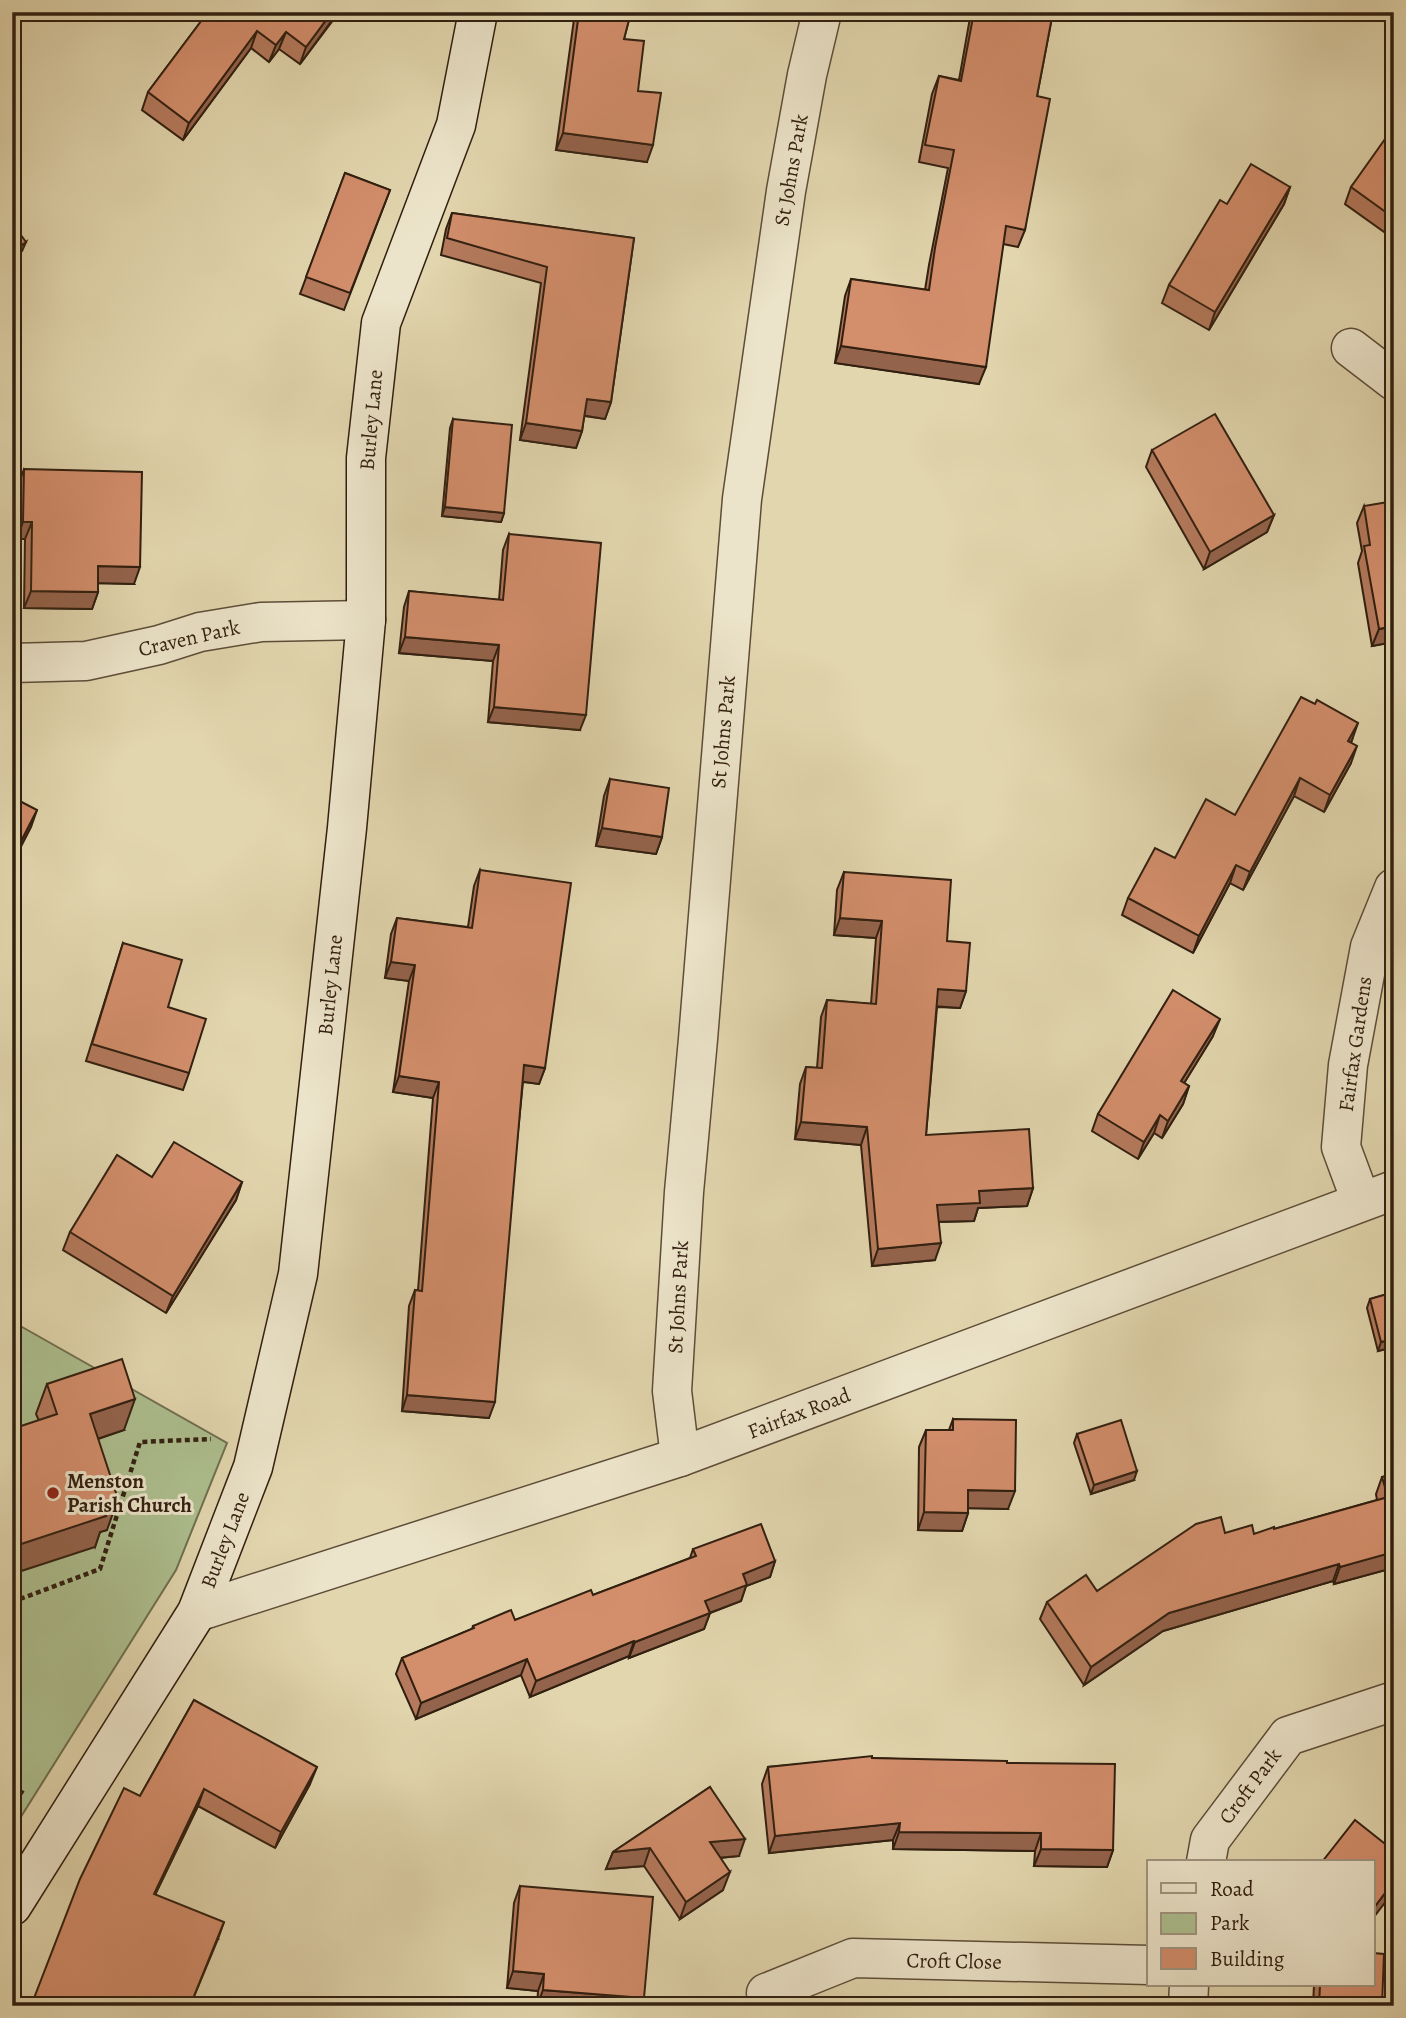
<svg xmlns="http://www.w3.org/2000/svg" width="1406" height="2018" viewBox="0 0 1406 2018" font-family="Alegreya,serif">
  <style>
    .green { fill: #adbf8f; stroke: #6f6f50; stroke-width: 2 }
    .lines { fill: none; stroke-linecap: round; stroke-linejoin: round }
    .street-casing { stroke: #5d4d38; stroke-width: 41 }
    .secondary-casing { stroke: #311f10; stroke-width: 41 }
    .path { stroke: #311f10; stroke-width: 4.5; stroke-dasharray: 5 3.5; stroke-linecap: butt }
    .street { stroke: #ece4ca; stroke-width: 38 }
    .secondary { stroke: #ece4ca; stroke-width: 38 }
    .wall { fill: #b57a5d; stroke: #311f10; stroke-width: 2 }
    .shaded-wall { fill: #94634c; stroke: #311f10; stroke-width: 2 }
    .building { fill: #d38e6c; stroke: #311f10; stroke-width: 2 }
    .poi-dot { fill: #8f2418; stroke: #ece4ca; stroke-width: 2.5 }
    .labels { text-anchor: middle; stroke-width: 6; stroke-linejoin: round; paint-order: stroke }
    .street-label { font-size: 21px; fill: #311f10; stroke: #ece4ca }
    .poi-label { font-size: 21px; font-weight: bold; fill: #311f10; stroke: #ece4ca; text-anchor: start }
  </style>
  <rect width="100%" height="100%" fill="#e2d6ae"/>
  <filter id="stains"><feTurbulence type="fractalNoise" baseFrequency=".00286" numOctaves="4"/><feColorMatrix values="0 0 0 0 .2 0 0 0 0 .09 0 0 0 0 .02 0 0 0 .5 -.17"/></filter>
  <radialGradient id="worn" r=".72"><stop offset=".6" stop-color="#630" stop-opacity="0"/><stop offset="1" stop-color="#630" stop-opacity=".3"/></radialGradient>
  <polygon class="green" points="15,1323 227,1443 176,1570 12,1831 12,1327"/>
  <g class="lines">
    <defs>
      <g id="street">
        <polyline points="1351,348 1394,381"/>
        <polyline points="12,663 86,661 159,645 200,632 261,622 366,620"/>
        <polyline points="1361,1201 1341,1147 1348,1065 1370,947 1394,888"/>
        <polyline points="680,1457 672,1391 684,1192 698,1039 742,499 786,191 807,75 822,12"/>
        <polyline points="197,1612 680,1457 1394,1190"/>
        <polyline points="1206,1862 1210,1840 1288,1736 1394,1701"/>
        <polyline points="766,1993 853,1958 1149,1965"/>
        <polyline points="1188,2006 1189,1985"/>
      </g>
      <polyline id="secondary" points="12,1906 197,1612 253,1467 298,1274 347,828 366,620 366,458 381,323 456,125 478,12"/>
    </defs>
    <use href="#street" class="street-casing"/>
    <use href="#secondary" class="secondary-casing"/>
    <g class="path">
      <polyline points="12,1602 100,1569 140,1442 211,1439"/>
      <polyline points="12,1786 26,1795"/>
    </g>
    <use href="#street" class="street"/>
    <use href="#secondary" class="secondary"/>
  </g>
  <g class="wall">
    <polygon points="208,12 337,15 300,64 279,49 269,62 251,48 183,140 142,110 148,92"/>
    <polygon points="575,12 631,12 624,39 638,91 647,162 556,150"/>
    <polygon points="971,12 1053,12 1037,96 1025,230 1018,247 1003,244 979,384 835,363 845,296 851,279 925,290 929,265 948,168 919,162 932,94 939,76 959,80"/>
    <polygon points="1394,134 1394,239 1345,204 1351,187"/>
    <polygon points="345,173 390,190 344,310 300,294"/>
    <polygon points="1290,187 1284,204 1209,330 1162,303 1169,285 1227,204"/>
    <polygon points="452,213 634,238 611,402 605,419 584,416 582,431 576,448 520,440 541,283 441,255 446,229"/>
    <polygon points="453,419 504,513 501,522 442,516 450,428"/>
    <polygon points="1152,450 1274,515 1267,532 1204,569 1146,467"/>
    <polygon points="24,469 134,584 98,583 98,592 92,609 24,608 25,539 17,539 18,486"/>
    <polygon points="1364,506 1394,642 1372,646 1358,563 1362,551 1357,523"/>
    <polygon points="509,534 580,730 488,722 493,661 399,653 404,607 409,591 499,600 503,550"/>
    <polygon points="1352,740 1351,743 1351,763 1324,812 1294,796 1243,890 1230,883 1193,953 1122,915 1128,898 1175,858"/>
    <polygon points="610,779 662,837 656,854 596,846 604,796"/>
    <polygon points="480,870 545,1068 539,1084 523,1082 489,1418 402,1411 409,1306 415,1290 418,1290 433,1098 393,1092 409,981 385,978 391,934 397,918 468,927 474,886"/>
    <polygon points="844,872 947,941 966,991 960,1008 937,1007 926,1135 1033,1188 1027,1206 978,1208 974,1221 939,1222 935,1260 872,1266 861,1145 795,1139 800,1084 806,1067 817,1068 821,1017 827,1000 871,1004 876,938 834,935 837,890"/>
    <polygon points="123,943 168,1007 189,1073 183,1090 86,1061"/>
    <polygon points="1213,1036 1184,1083 1189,1086 1183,1104 1162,1138 1154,1133 1138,1159 1092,1131 1098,1114"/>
    <polygon points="152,1177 242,1182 236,1200 166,1313 63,1250 70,1232"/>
    <polygon points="1394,1292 1394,1347 1378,1351 1367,1308 1370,1299"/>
    <polygon points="47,1384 124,1430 98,1439 107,1530 100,1532 95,1547 36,1414"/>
    <polygon points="953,1419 1008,1509 968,1508 968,1513 962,1531 918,1530 919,1447 926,1430 949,1430"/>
    <polygon points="1077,1434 1134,1480 1091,1494 1074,1443"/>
    <polygon points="1394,1474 1393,1568 1334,1584 1333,1581 1163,1631 1084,1685 1040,1619 1047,1602 1097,1591 1225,1533 1254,1534 1274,1529 1377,1500 1376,1494 1382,1477"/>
    <polygon points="693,1549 775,1561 770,1577 746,1586 741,1601 710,1613 704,1629 629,1658 629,1656 530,1697 521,1675 416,1719 396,1674 402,1658 472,1629 473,1626 515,1620 593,1595 690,1558"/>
    <polygon points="194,1700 310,1784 275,1848 198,1806 155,1895 218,1939 31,2006 140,1796"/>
    <polygon points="872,1758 1007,1763 1113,1850 1107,1867 1034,1866 1035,1851 893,1849 893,1840 769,1853 762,1784 768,1767"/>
    <polygon points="710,1787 739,1856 720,1858 723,1890 680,1919 644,1866 606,1869 613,1852"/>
    <polygon points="520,1886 642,2006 537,2006 538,1991 507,1988 514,1903"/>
    <polygon points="1314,1985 1373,1985 1382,2006 1313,2006"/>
  </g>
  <g class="shaded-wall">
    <polygon points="332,12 338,12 300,64 306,47"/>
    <polygon points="257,31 251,48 183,140 189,123"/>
    <polygon points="286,32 279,49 269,62 276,45"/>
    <polygon points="563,133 653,145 647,162 556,150"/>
    <polygon points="1290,187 1284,204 1209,330 1215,312"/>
    <polygon points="26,242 22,251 12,258 12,252"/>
    <polygon points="841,346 986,367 979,384 835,363"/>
    <polygon points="587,399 611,402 605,419 581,415"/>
    <polygon points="526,423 582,431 576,448 520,440"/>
    <polygon points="445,507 504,513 501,522 442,516"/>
    <polygon points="1274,515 1267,532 1204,569 1210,552"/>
    <polygon points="23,522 32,522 25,539 17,539"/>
    <polygon points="98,566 140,567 134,584 92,583"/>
    <polygon points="31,591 98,592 92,609 24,608"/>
    <polygon points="1394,626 1394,642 1372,646 1379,629"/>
    <polygon points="405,637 499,645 493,661 399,653"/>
    <polygon points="494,707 586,715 580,730 488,722"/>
    <polygon points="1358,723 1352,740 1342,758 1348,741"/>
    <polygon points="1357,746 1351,763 1324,812 1330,795"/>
    <polygon points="1300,778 1294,796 1243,890 1250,872"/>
    <polygon points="37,810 31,827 12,864 12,859"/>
    <polygon points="602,828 662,837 656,854 596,846"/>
    <polygon points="1236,865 1230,883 1193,953 1199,936"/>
    <polygon points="840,918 882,921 876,938 834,935"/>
    <polygon points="391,962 415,965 409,981 385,978"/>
    <polygon points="938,989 966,991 960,1008 932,1006"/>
    <polygon points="1220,1019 1213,1036 1175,1098 1181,1081"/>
    <polygon points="524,1065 545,1068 539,1084 518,1081"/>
    <polygon points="399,1076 439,1082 433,1098 393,1092"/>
    <polygon points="1189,1086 1183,1104 1162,1138 1168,1121"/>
    <polygon points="1160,1115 1154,1133 1138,1159 1144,1142"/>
    <polygon points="801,1122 867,1127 861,1145 795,1139"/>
    <polygon points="242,1182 236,1200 166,1313 173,1296"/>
    <polygon points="1033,1188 1027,1206 978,1208 974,1221 931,1222 937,1205 979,1191"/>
    <polygon points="941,1243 935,1260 872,1266 878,1249"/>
    <polygon points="1394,1339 1394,1347 1378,1351 1381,1342"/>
    <polygon points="407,1395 495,1402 489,1418 402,1411"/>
    <polygon points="135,1399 124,1430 79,1445 90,1414"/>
    <polygon points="1137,1471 1134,1480 1091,1494 1094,1485"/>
    <polygon points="968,1490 1015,1491 1008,1509 962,1508"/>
    <polygon points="118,1499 107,1530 100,1532 95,1547 12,1574 12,1547 102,1504"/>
    <polygon points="924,1512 968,1513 962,1531 918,1530"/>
    <polygon points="1394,1550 1393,1568 1334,1584 1340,1567"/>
    <polygon points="775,1561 770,1577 746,1586 741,1601 699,1617 705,1601 743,1574"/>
    <polygon points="1339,1564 1333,1581 1163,1631 1084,1685 1091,1667 1169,1613"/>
    <polygon points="710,1613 704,1629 629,1658 635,1642"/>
    <polygon points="634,1641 629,1656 530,1697 536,1681"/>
    <polygon points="527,1659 521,1675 416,1719 421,1703"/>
    <polygon points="317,1767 310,1784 275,1848 281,1832"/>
    <polygon points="204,1789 198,1806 147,1911 154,1894"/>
    <polygon points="900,1823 893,1840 769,1853 775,1836"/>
    <polygon points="899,1832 1041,1833 1035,1851 893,1849"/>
    <polygon points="745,1839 739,1856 704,1859 710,1842"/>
    <polygon points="650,1848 644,1866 606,1869 613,1852"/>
    <polygon points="1041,1849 1113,1850 1107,1867 1034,1866"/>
    <polygon points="730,1872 723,1890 680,1919 686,1902"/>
    <polygon points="1394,1881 1394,1891 1373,1918 1373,1909"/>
    <polygon points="224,1922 218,1939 190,2006"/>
    <polygon points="513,1971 544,1974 538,1991 507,1988"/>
    <polygon points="543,1990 644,1998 642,2006 537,2006"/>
  </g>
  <g class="building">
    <polygon points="208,12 332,12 306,47 286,32 276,45 257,31 189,123 148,92"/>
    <polygon points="579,12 631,12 624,39 644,41 638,91 661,93 653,145 563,133"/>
    <polygon points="974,12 1053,12 1037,96 1050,99 1025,230 1006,226 986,367 841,346 851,279 929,290 935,248 954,150 925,145 939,76 961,81"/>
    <polygon points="1390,132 1394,134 1394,218 1351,187"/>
    <polygon points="1251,164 1290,187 1215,312 1169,285 1220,200 1227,204"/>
    <polygon points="345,173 390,190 350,293 306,277"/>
    <polygon points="452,213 634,238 611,402 587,399 582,431 526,423 547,267 447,238"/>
    <polygon points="12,223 26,242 12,252"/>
    <polygon points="1215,414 1274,515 1210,552 1152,450"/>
    <polygon points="453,419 512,425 504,513 445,507"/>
    <polygon points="24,469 142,472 140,567 98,566 98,592 31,591 32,522 23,522"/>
    <polygon points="1394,501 1394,626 1379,629 1364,546 1370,545 1364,506"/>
    <polygon points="509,534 601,543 586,715 494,707 499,645 405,637 409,591 503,600"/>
    <polygon points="1301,697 1315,704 1317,700 1358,723 1348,741 1357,746 1330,795 1300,778 1250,872 1236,865 1199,936 1128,898 1155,848 1175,858 1206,799 1235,815"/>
    <polygon points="12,778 17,780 12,789"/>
    <polygon points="610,779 669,788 662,837 602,828"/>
    <polygon points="12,797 37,810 12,859"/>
    <polygon points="480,870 571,883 545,1068 524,1065 495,1402 407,1395 415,1290 422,1291 439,1082 399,1076 415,965 391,962 397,918 472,928"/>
    <polygon points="844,872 951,880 947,941 970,943 966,991 938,989 926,1135 1029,1129 1033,1188 979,1191 980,1203 937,1205 941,1243 878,1249 867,1127 801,1122 806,1067 822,1068 827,1000 876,1004 882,921 840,918"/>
    <polygon points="123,943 182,960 168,1007 206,1019 189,1073 92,1044"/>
    <polygon points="1173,990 1220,1019 1181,1081 1189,1086 1168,1121 1160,1115 1144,1142 1098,1114"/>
    <polygon points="174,1142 242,1182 173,1296 70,1232 117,1155 152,1177"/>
    <polygon points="1394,1292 1394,1339 1381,1342 1370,1299"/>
    <polygon points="122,1359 135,1399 90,1414 118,1499 102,1504 106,1516 12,1547 12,1429 57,1414 47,1384"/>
    <polygon points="953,1419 1016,1420 1015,1491 968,1490 968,1513 924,1512 926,1430 953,1430"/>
    <polygon points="1121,1420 1137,1471 1094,1485 1077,1434"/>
    <polygon points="1394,1474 1394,1552 1340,1567 1339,1564 1169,1613 1091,1667 1047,1602 1086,1575 1097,1591 1196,1524 1221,1517 1225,1533 1252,1525 1254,1534 1274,1527 1274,1529 1388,1497 1382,1477"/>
    <polygon points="761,1524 775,1561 743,1574 747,1585 705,1601 710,1613 635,1642 634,1641 536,1681 527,1659 421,1703 402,1658 474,1628 473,1626 511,1610 515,1620 591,1590 593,1595 696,1556 693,1549"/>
    <polygon points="194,1700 317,1767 281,1832 204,1789 154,1894 224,1922 190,2006 31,2006 80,1879 124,1788 140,1796"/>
    <polygon points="872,1756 872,1758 1007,1761 1007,1763 1115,1764 1113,1850 1041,1849 1041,1833 899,1832 900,1823 775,1836 768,1767"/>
    <polygon points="710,1787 745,1839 710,1842 730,1872 686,1902 650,1848 613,1852"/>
    <polygon points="1355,1820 1394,1851 1394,1881 1373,1909 1373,1862 1322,1862"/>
    <polygon points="520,1886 653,1897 644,1998 543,1990 544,1974 513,1971"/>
    <polygon points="1373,1953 1384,1954 1382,2006 1319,2006 1320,1985 1373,1985"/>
  </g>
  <circle class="poi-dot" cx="53" cy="1493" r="7"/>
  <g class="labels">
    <g class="street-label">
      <text transform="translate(791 170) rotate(-80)" y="7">St Johns Park</text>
      <text transform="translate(371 420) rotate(-85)" y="7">Burley Lane</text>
      <text transform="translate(189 638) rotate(-13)" y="7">Craven Park</text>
      <text transform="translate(723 732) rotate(-85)" y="7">St Johns Park</text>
      <text transform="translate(330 985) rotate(-84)" y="7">Burley Lane</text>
      <text transform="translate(1355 1044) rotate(-82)" y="7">Fairfax Gardens</text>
      <text transform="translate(678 1297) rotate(-87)" y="7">St Johns Park</text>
      <text transform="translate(799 1413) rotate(-21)" y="7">Fairfax Road</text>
      <text transform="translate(225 1540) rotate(-69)" y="7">Burley Lane</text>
      <text transform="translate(1250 1786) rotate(-53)" y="7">Croft Park</text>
      <text transform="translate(954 1961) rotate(1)" y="7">Croft Close</text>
    </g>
    <g class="poi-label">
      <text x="67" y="1488">Menston<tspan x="67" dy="24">Parish Church</tspan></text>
    </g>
  </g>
  <rect width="1406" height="2018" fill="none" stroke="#e2d6ae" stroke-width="42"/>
  <rect x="14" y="14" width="1378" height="1990" fill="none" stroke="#311f10" stroke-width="3.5"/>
  <rect x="21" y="21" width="1364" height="1976" fill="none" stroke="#311f10" stroke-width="2"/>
  <rect x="1147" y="1860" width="228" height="126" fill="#ece4ca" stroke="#a19580" stroke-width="2"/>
  <rect x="1161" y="1883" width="35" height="10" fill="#ece4ca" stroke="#a19580" stroke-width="2"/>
  <text x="1210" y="1896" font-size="21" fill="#311f10">Road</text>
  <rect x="1161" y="1913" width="35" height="21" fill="#adbf8f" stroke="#a19580" stroke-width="2"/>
  <text x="1210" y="1930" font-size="21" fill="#311f10">Park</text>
  <rect x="1161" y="1948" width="35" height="21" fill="#d38e6c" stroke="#a19580" stroke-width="2"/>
  <text x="1210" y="1966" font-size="21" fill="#311f10">Building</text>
  <rect width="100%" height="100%" filter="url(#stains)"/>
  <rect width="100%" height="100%" fill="url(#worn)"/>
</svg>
